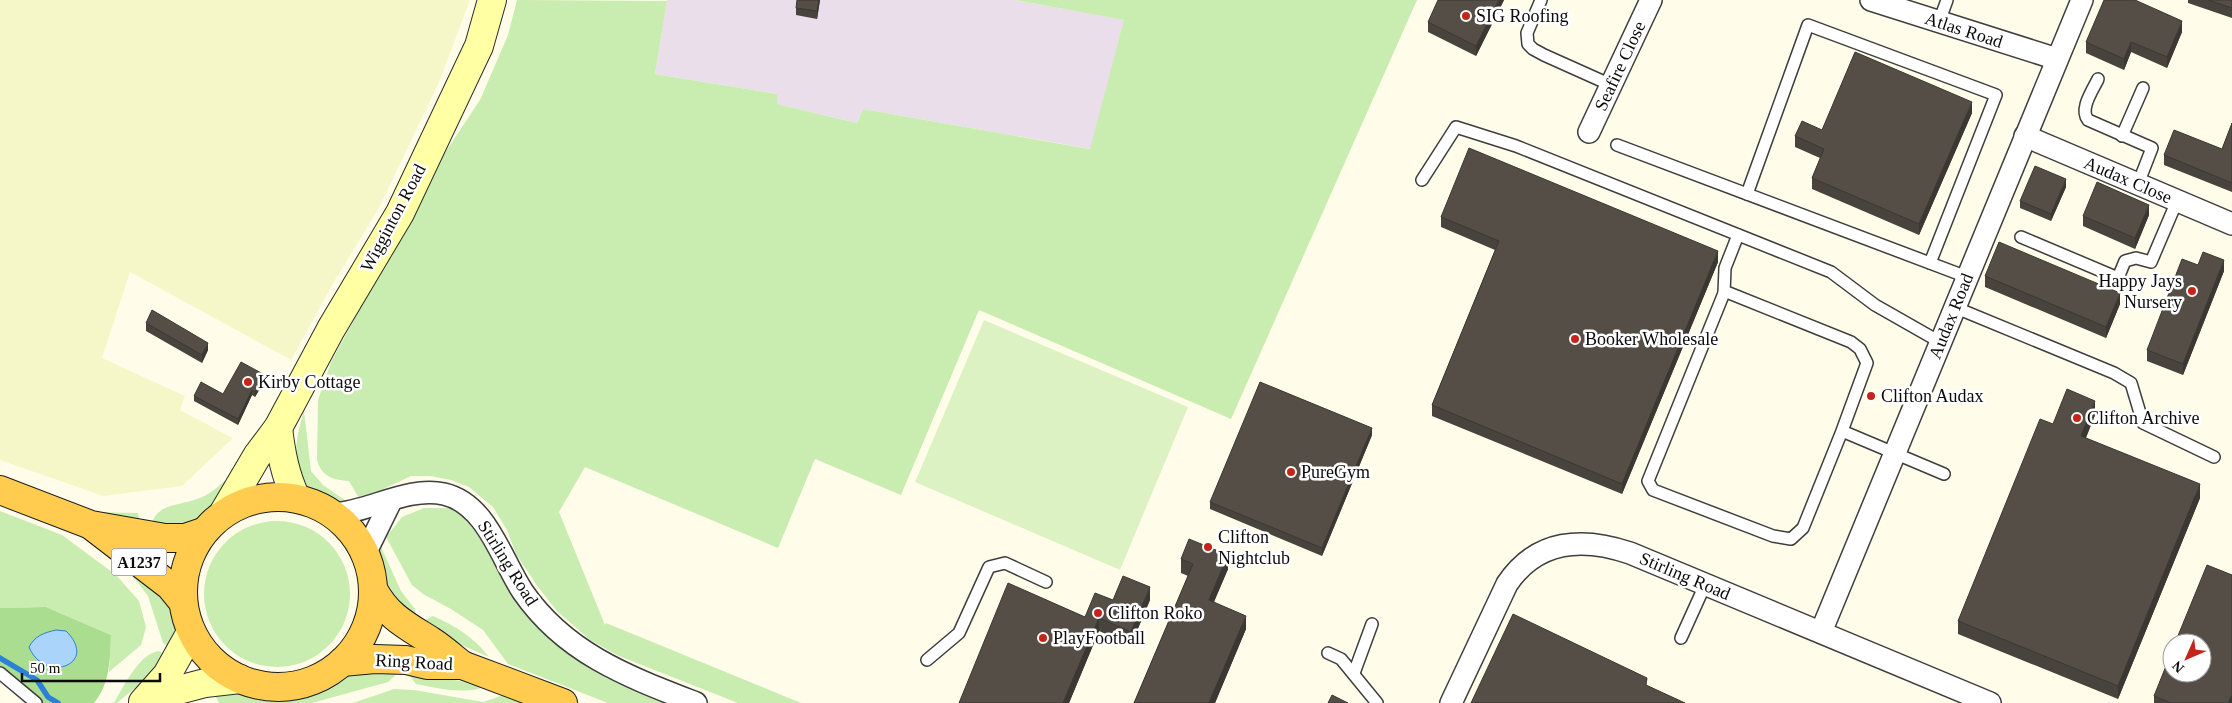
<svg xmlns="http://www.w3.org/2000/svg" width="2232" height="703" viewBox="0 0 2232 703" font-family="'Times New Roman',serif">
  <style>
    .industrial { fill: #ebdeeb }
    .farmland { fill: #f6f7c8 }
    .green { fill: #c9ecb1 }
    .forest { fill: #aadd8f }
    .pitch { fill: #ddf2c3 }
    .water { fill: #aad4fa; stroke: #2c80d6 }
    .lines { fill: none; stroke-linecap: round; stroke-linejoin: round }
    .stream { stroke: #2c80d6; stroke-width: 5.5 }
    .service-casing { stroke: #3e3e3e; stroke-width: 14 }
    .minor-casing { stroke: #3e3e3e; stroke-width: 24 }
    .secondary-casing { stroke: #2d2d2d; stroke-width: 30 }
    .trunk-casing { stroke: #1c1c1c; stroke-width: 30 }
    .service { stroke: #fff; stroke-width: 11 }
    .minor { stroke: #fff; stroke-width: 21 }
    .secondary { stroke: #ffffa4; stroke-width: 28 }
    .trunk { stroke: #ffcc50; stroke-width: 28 }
    .wall { fill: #48433d }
    .shaded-wall { fill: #3b3732 }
    .building { fill: #544e47; stroke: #3b3732 }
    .poi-dot { fill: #c4251b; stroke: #fff; stroke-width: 2 }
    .labels { text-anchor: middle; stroke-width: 5; stroke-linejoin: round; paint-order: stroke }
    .shield { fill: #fff; stroke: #545454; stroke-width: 1 }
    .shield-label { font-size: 16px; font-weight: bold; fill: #0b0b0b }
    .poi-label { font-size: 18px; fill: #0b0b0b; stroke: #fff; text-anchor: start }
    .street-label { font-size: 18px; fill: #0b0b0b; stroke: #fff }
  </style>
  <rect width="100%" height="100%" fill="#fffde9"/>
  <polygon class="industrial" points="667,0 1015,0 1125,20 1091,149 863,109 857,123 777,104 777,94 655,74"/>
  <polygon class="farmland" points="0,0 470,0 440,80 379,208 335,280 291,360 130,272 102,358 185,396 180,410 233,438 182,486 103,496 0,460"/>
  <g class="green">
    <path d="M 517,0 L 667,1 L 655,74 L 777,94 L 777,104 L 857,123 L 863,109 L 1090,149 L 1124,20 L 1015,0 L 1417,0 L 1231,419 L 979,310 L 901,495 L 815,459 L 778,548 L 585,467 L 559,512 L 605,625 L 606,623 L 801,703 L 738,703 L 619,656 L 590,640 L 557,611 L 538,587 L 516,554 L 507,530 L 493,507 L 469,487 L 451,480 L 430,476 L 411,476 L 360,500 L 349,481 C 333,480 321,476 317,460 L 318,400 L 331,362 L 446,151 L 480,100 L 508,35 Z"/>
    <path d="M 304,411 L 311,471 L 323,485 L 349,503 C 291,497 289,458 304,411 Z"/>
    <path d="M 230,476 C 226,486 223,498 217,506 C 205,524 171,528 151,527 C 155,503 179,506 197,499 C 210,495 220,485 230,476 Z"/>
    <polygon points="424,508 450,508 469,521 510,587 590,666 606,678 665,703 608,703 508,664 483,630 451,609 423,594 412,585 386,537 402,517"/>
    <polygon points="0,511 62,535 116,575 139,601 146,627 141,645 109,672 111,635 46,607 0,608"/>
    <polygon points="94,512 138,513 140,524 134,524"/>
    <circle cx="277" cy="594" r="73"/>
    <path d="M 381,547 L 401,591 L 415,609 L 416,617 C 386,593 373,589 381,547 Z"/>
    <path d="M 132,567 C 148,580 171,598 175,620 C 176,629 173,638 169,647 L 163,643 L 148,596 L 131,574 Z"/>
    <path d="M 433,616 C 455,626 474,637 489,657 L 421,627 L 425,620 Z"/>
    <path d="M 159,651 L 167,656 L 148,677 L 117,703 L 114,703 C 123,688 139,653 159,651 Z"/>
    <polygon points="401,670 388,682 312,703 219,703 213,691 274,697 302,695 354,672"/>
    <path d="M 407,672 L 460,681 L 481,688 C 460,694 437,688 416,684 Z"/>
    <polygon points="394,689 414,690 483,702 507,694 529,703 353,703"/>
  </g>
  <path class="forest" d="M 46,607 L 111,635 C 110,659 110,684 94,703 L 29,703 L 0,677 L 0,608 Z"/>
  <polygon class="pitch" points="984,320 1188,407 1120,570 915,482"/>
  <path class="water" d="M 56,630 L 66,631 C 100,665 44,684 29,647 C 35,636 43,633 56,630 Z"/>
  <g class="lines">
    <polyline class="stream" points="0,658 37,680 48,697 58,703"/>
    <defs>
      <g id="service">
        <polyline points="1541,0 1527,33 1528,44 1533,49 1544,55 1611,85"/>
        <polyline points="1939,22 1947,0"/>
        <path d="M 2098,79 C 2093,90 2079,109 2088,120 L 2152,148 L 2138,184"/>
        <polyline points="2122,136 2143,88"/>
        <polyline points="1617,145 1967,277"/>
        <polyline points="1422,180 1456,127 1516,146 1831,272 1875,305 1940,342"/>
        <polyline points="1747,194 1808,25 1996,95 1930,263"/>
        <polyline points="2021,237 2118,278 2125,261 2136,258 2151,262 2177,201"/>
        <polyline points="1724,293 1725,268 1738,235"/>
        <polyline points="1954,307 2114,373 2131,383 2143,423 2214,457"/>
        <polyline points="1842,431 1867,363 1860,349 1851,342 1729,293 1724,293 1648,481 1653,490 1773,536 1791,539 1803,528 1842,431 1944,474"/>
        <polyline points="1681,638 1705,585"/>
        <polyline points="1328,653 1341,659 1377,703"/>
        <polyline points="927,660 959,633 989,567 1005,563 1046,582"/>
        <polyline points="0,673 36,703"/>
        <polyline points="1354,673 1372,624"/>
      </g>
      <g id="minor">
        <polyline points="1871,0 2057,59"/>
        <polyline points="1589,132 1651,0"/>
        <polyline points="2025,136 2232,224"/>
        <path d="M 333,514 C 370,512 407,486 444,494 C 487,504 501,559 523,592 C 566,654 629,677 696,703"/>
        <polyline points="365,554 391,501"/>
        <polyline points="1821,632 2082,0"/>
        <path d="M 1451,703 L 1507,584 C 1537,539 1583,537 1630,553 L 1990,703"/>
      </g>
      <g id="secondary">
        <path d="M 278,428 C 281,453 285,475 296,498"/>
        <polyline points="224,512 257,456 278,428 331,329 400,213 479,46 492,0"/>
        <polyline points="148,698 205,683 240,679"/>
        <polyline points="143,702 167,675 191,632"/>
      </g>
      <g id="trunk">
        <polyline points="0,490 91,525 165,538 185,538 203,532"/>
        <circle cx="278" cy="592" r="95"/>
        <polyline points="92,526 170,586 183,602"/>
        <path d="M 373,589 C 388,617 406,625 431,641 C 442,648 452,657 462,665"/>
        <polyline points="342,662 375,659 406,660 427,665 462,665 563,703"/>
      </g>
    </defs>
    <use href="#service" class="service-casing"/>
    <use href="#minor" class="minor-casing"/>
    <use href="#secondary" class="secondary-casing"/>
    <use href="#trunk" class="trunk-casing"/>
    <use href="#service" class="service"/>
    <use href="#minor" class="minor"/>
    <use href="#secondary" class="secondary"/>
    <use href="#trunk" class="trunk"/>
  </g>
  <g class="wall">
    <polygon points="820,0 817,19 796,15 796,8"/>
    <polygon points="1504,0 1476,56 1428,32 1428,22"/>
    <polygon points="2188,0 2232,0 2232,18 2188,3"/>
    <polygon points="2182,32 2167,68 2131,52 2124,70 2086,53 2086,42"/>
    <polygon points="1972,113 1919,235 1812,189 1812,178 1820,158 1795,147 1795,136 1822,130"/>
    <polygon points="2232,123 2232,192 2164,165 2164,155 2222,149"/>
    <polygon points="2066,187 2051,221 2020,208 2020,201"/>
    <polygon points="2149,215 2135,249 2083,226 2083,216"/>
    <polygon points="1441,217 1718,262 1622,494 1432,416 1432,405 1495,250 1441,227"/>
    <polygon points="2198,265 2224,271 2183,375 2147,361 2147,350"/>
    <polygon points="1985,276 2120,304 2106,338 1985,287"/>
    <polygon points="146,323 208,350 202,363 146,331"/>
    <polygon points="265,380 255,397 252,395 238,425 194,401 194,396 223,394"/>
    <polygon points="2095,415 2086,438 2200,498 2118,699 1958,634 1958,621 2053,424"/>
    <polygon points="1372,435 1322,556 1210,509 1210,502"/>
    <polygon points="1181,559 1228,569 1214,602 1246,629 1215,703 1134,703 1188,576 1181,573"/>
    <polygon points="1113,600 1150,600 1131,645 1099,631 1069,703 959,703 1085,617"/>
    <polygon points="2154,696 2232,703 2154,703"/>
  </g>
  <g class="shaded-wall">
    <polygon points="819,0 820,0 817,19 817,11"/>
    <polygon points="1499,0 1504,0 1476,56 1476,46"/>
    <polygon points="2182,21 2182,32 2167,68 2167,57"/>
    <polygon points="2131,42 2131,52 2124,70 2124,59"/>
    <polygon points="1972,102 1972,113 1919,235 1919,224"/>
    <polygon points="2066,179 2066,187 2051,221 2051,214"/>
    <polygon points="2149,205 2149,215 2135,249 2135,238"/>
    <polygon points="1718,251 1718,262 1622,494 1622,484"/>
    <polygon points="2224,260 2224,271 2183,375 2183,364"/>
    <polygon points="2120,293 2120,304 2106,338 2106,327"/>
    <polygon points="208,343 208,350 202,363 202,355"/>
    <polygon points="265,375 265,380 255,397 255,392"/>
    <polygon points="252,390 252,395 238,425 238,419"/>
    <polygon points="2095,401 2095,415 2081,449 2081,436"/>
    <polygon points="1372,428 1372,435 1322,556 1322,548"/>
    <polygon points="2200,484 2200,498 2118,699 2118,686"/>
    <polygon points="1228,555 1228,569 1209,613 1209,600"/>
    <polygon points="1150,587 1150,600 1131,645 1131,632"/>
    <polygon points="1246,616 1246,629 1215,703 1209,703"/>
    <polygon points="1099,618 1099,631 1069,703 1063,703"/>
    <polygon points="2232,694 2232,703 2228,703"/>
  </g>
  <g class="building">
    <polygon points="797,0 819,0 817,11 796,8"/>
    <polygon points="1438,0 1499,0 1476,46 1428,22"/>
    <polygon points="2104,0 2135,0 2182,21 2167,57 2131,42 2124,59 2086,42"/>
    <polygon points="2208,0 2232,0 2232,8"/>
    <polygon points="1855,52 1972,102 1919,224 1812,178 1824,149 1795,136 1802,121 1822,130"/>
    <polygon points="2232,123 2232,183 2164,155 2174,130 2222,149"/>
    <polygon points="1469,148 1718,251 1622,484 1432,405 1499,241 1441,217"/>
    <polygon points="2035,166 2066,179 2051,214 2020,201"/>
    <polygon points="2097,182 2149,205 2135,238 2083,216"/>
    <polygon points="1999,242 2120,293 2106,327 1985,276"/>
    <polygon points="2203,252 2224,260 2183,364 2147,350 2182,259 2198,265"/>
    <polygon points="152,310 208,343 202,355 146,323"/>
    <polygon points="241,362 265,375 255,392 252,390 238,419 194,396 201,382 223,394"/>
    <polygon points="1260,382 1372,428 1322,548 1210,502"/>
    <polygon points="2067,389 2095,401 2081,436 2200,484 2118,686 1958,621 2040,419 2053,424"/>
    <polygon points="1189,539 1228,555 1209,600 1246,616 1209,703 1134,703 1193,564 1181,559"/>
    <polygon points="2207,565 2232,575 2232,694 2228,703 2171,703 2154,696 2172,651 2172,673 2202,673 2202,643 2175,643"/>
    <polygon points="1123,576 1150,587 1131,632 1099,618 1063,703 959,703 1008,583 1085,617 1095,593 1113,600"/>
    <polygon points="1513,614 1647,678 1646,685 1685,703 1471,703"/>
    <polygon points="1332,695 1348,703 1328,703"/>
  </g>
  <g class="poi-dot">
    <circle cx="1466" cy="16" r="5"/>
    <circle cx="2192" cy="291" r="5"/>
    <circle cx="1575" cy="339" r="5"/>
    <circle cx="248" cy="382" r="5"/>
    <circle cx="1871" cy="396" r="5"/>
    <circle cx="2077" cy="418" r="5"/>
    <circle cx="1291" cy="472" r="5"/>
    <circle cx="1208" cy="547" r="5"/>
    <circle cx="1098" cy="613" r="5"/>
    <circle cx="1043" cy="638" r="5"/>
  </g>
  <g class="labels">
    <rect class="shield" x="111.5" y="548.5" width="55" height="27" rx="4"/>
    <g class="shield-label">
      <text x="139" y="568">A1237</text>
    </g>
    <g class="poi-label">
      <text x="1476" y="22">SIG Roofing</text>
      <text x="2182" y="287" text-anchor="end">Happy Jays<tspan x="2182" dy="21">Nursery</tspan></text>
      <text x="1585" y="345">Booker Wholesale</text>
      <text x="258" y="388">Kirby Cottage</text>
      <text x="1881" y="402">Clifton Audax</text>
      <text x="2087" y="424">Clifton Archive</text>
      <text x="1301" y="478">PureGym</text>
      <text x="1218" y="543">Clifton<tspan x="1218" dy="21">Nightclub</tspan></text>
      <text x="1108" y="619">Clifton Roko</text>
      <text x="1053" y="644">PlayFootball</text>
    </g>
    <g class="street-label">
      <text transform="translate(1964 30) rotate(18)" y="6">Atlas Road</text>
      <text transform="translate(1620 66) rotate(-65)" y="6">Seafire Close</text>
      <text transform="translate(2128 180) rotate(23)" y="6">Audax Close</text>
      <text transform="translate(393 218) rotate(-62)" y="6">Wigginton Road</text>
      <text transform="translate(1951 316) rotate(-68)" y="6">Audax Road</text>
      <text transform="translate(508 563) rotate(58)" y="6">Stirling Road</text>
      <text transform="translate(1685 576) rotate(23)" y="6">Stirling Road</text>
      <text transform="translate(414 662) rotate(3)" y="6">Ring Road</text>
    </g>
  </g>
  <g transform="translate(2187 658) rotate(225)"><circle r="24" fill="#ffffff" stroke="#9d9d9d"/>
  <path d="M0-4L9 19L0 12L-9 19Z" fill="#c4251b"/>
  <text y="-8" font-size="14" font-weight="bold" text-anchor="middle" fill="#0b0b0b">N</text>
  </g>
  <path d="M22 673v8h138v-8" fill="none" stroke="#0b0b0b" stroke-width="2.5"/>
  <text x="30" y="673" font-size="15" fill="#0b0b0b" stroke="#ffffff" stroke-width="4" paint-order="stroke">50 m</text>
</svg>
